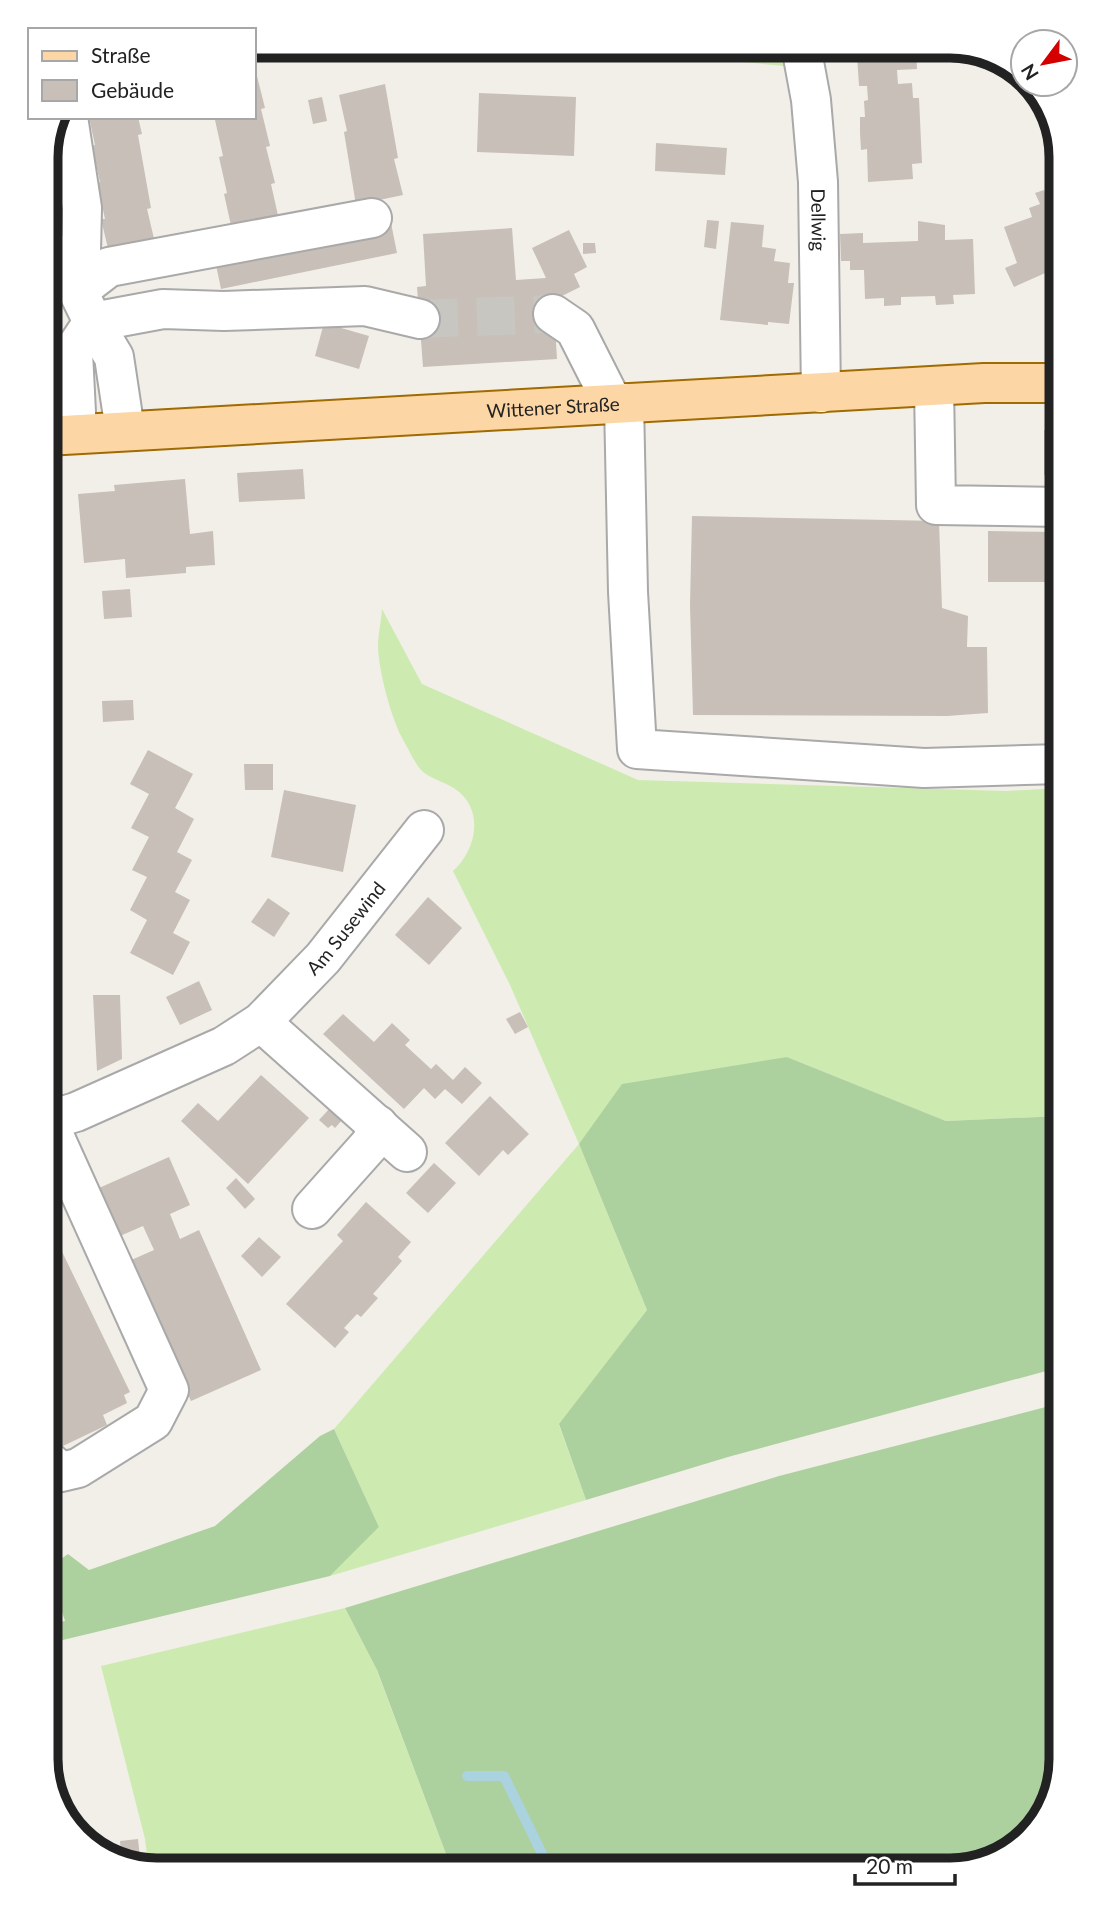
<svg xmlns="http://www.w3.org/2000/svg" width="1107" height="1916" viewBox="0 0 1107 1916" font-family="Lato,sans-serif">
  <style>
    .grass { fill: #cdebb0 }
    .forest { fill: #add19e }
    .lines { fill: none; stroke-linecap: round; stroke-linejoin: round }
    .stream { stroke: #aad3df; stroke-width: 10 }
    .building { fill: #c7bfb8 }
    .minor-tunnel { stroke: #c8c6c1; stroke-width: 38; stroke-dasharray: 38 19; stroke-linecap: butt }
    .minor-casing { stroke: #a9a9a9; stroke-width: 42 }
    .major-casing { stroke: #a06b00; stroke-width: 42 }
    .minor { stroke: #fff; stroke-width: 38 }
    .major { stroke: #fcd6a4; stroke-width: 38 }
    .labels { text-anchor: middle; stroke-width: 5; stroke-linejoin: round; paint-order: stroke }
    .street-label { font-size: 19px; fill: #222; stroke: #fff }
    .rim { fill: none; stroke: #222; stroke-width: 9 }
  </style>
  <rect width="100%" height="100%" fill="#f2efe9"/>
  <g class="grass">
    <polygon points="578,46 791,46 794,67"/>
    <path d="M 382,609 L 422,684 L 638,780 L 1006,791 L 1061,788 L 1061,1116 L 946,1121 L 787,1057 L 579,1144 L 647,1310 L 559,1425 L 586,1500 L 330,1576 L 379,1527 L 334,1429 L 579,1144 L 510,985 L 453,871 C 475,851 485,813 458,791 C 447,782 429,779 420,769 C 413,760 407,746 401,736 C 390,713 379,672 378,647 C 378,635 381,622 382,609 Z"/>
    <polygon points="345,1608 376,1668 452,1870 149,1870 145,1839 101,1666"/>
  </g>
  <g class="forest">
    <polygon points="787,1057 946,1121 1061,1116 1061,1367 728,1457 586,1500 559,1424 647,1310 579,1144 622,1084"/>
    <polygon points="1061,1403 1061,1760 1043,1821 999,1859 950,1870 452,1870 377,1670 345,1608 779,1476"/>
    <polygon points="334,1429 379,1527 330,1576 46,1644 46,1625 65,1621 48,1568 68,1554 89,1570 215,1526 320,1436"/>
  </g>
  <g class="lines">
    <polyline class="stream" points="467,1776 504,1776 550,1870"/>
  </g>
  <g class="building">
    <polygon points="861,46 916,46 917,69 897,70 898,84 912,83 913,98 919,98 922,163 912,164 913,179 868,182 867,149 861,150 860,133 860,117 865,117 864,101 868,100 867,86 859,86 857,55 862,54"/>
    <polygon points="254,72 256,72 265,108 261,109 270,146 266,147 275,183 271,184 279,220 232,230 224,194 227,193 219,157 223,156 215,120 218,117 254,117"/>
    <polygon points="385,84 398,158 394,159 403,195 356,205 344,132 347,131 339,95"/>
    <polygon points="479,93 576,97 574,156 477,152"/>
    <polygon points="322,97 327,121 313,124 308,100"/>
    <polygon points="89,117 138,117 142,134 138,135 151,208 147,209 156,247 110,257 101,219 105,219 97,183 100,182 92,146 95,145"/>
    <polygon points="656,143 727,148 725,175 655,171"/>
    <polygon points="56,150 59,179 46,181 46,151"/>
    <polygon points="1044,190 1060,226 1061,225 1061,266 1014,287 1005,268 1017,263 1004,227 1032,217 1029,208 1040,204 1035,193"/>
    <polygon points="707,220 719,221 716,249 704,247"/>
    <polygon points="918,221 945,225 945,240 973,239 975,294 953,295 954,304 936,305 935,296 901,297 901,305 884,306 884,298 865,299 864,270 850,270 850,261 841,261 840,234 863,233 863,243 918,241"/>
    <polygon points="731,222 764,225 762,247 776,249 774,261 790,263 788,283 794,283 789,324 768,322 768,325 720,320"/>
    <polygon points="391,223 397,253 221,289 215,260"/>
    <polygon points="512,228 516,280 546,278 532,248 569,230 587,267 574,274 580,287 556,299 553,293 557,359 423,367 417,287 426,286 423,234"/>
    <polygon points="583,243 595,243 596,253 583,254"/>
    <polygon points="324,323 369,336 359,369 315,356"/>
    <rect x="1044" y="430" width="17" height="45"/>
    <polygon points="303,469 305,499 239,502 237,473"/>
    <polygon points="185,479 190,534 213,531 215,565 186,567 186,573 126,578 125,559 84,563 78,494 115,491 114,485"/>
    <polygon points="692,516 939,521 942,608 968,616 967,647 987,647 988,713 947,716 693,715 690,605"/>
    <polygon points="988,531 1061,532 1061,582 988,582"/>
    <polygon points="130,589 132,617 104,619 102,591"/>
    <polygon points="46,672 55,672 54,703 46,702"/>
    <polygon points="133,700 134,720 103,722 102,701"/>
    <polygon points="148,750 193,774 175,808 194,819 177,852 192,860 175,892 190,900 173,933 190,942 173,975 130,953 147,920 130,910 147,877 132,870 149,837 131,828 149,794 130,784"/>
    <polygon points="244,764 273,764 273,790 245,790"/>
    <polygon points="284,790 356,805 343,872 271,857"/>
    <polygon points="428,897 462,928 429,965 395,935"/>
    <polygon points="268,898 290,913 274,937 251,922"/>
    <polygon points="199,981 212,1010 180,1025 166,997"/>
    <polygon points="93,995 120,995 122,1059 97,1071"/>
    <polygon points="520,1012 528,1027 515,1034 506,1019"/>
    <polygon points="343,1014 374,1042 392,1023 410,1040 405,1045 431,1069 436,1064 453,1080 465,1067 482,1083 462,1104 445,1089 435,1099 424,1088 404,1109 323,1034"/>
    <polygon points="261,1075 309,1118 248,1184 181,1121 198,1103 218,1121"/>
    <polygon points="490,1096 529,1134 508,1155 503,1150 479,1176 445,1143"/>
    <polygon points="330,1108 343,1119 335,1128 332,1125 328,1128 319,1120"/>
    <polygon points="169,1157 190,1205 170,1214 180,1239 199,1230 261,1370 191,1401 129,1261 154,1250 143,1226 120,1236 99,1188"/>
    <polygon points="434,1163 456,1183 428,1213 406,1193"/>
    <polygon points="236,1178 255,1199 245,1209 226,1188"/>
    <polygon points="366,1202 411,1242 398,1257 402,1261 373,1294 378,1298 361,1317 357,1314 344,1328 349,1332 335,1348 286,1304 343,1241 337,1235"/>
    <polygon points="52,1231 130,1392 124,1395 127,1403 103,1415 107,1425 63,1446 49,1440 46,1433 46,1234"/>
    <polygon points="259,1237 281,1257 262,1277 241,1256"/>
    <polygon points="138,1839 141,1867 122,1861 120,1841"/>
  </g>
  <g class="lines">
    <polyline class="minor-tunnel" points="420,319 553,314"/>
    <defs>
      <g id="minor">
        <path id="s1" d="M 801,46 L 811,100 L 818,182 L 821,393"/>
        <polyline points="68,117 82,208 81,252 68,271"/>
        <polyline points="46,246 68,271 93,322 114,357 125,430"/>
        <polyline points="79,290 109,267 372,218"/>
        <polyline points="553,314 575,329 613,404"/>
        <polyline points="93,322 163,309 224,311 365,306 420,319"/>
        <polyline points="934,386 936,505 1061,507"/>
        <polyline points="624,403 628,592 637,749 924,768 1061,764"/>
        <polyline points="77,433 73,352 93,322"/>
        <polyline points="261,1022 407,1152"/>
        <path id="s2" d="M 46,1121 L 76,1112 L 224,1046 L 261,1022 L 323,958 L 424,830"/>
        <polyline points="312,1209 371,1143 378,1125"/>
        <polyline points="46,1459 61,1472 78,1468 153,1421 169,1390 47,1120"/>
      </g>
      <g id="major">
        <path id="s3" d="M 46,436 L 984,383 L 1061,383"/>
      </g>
    </defs>
    <use href="#minor" class="minor-casing"/>
    <use href="#major" class="major-casing"/>
    <use href="#minor" class="minor"/>
    <use href="#major" class="major"/>
  </g>
  <g class="labels">
    <g class="street-label">
      <text dy="7" stroke="none"><textPath href="#s1" startOffset="175">Dellwig</textPath></text>
      <text dy="7" stroke="none"><textPath href="#s3" startOffset="508">Wittener Straße</textPath></text>
      <text dy="7" stroke="none"><textPath href="#s2" startOffset="364">Am Susewind</textPath></text>
    </g>
  </g>
  <path d="M0 0H1107V1916H0ZM157 58H950A99 99 0 0 1 1049 157V1759A99 99 0 0 1 950 1858H157A99 99 0 0 1 58 1759V157A99 99 0 0 1 157 58Z" fill="#fff" fill-rule="evenodd"/>
  <path class="rim" d="M157 58H950A99 99 0 0 1 1049 157V1759A99 99 0 0 1 950 1858H157A99 99 0 0 1 58 1759V157A99 99 0 0 1 157 58Z"/>
  <rect x="28" y="28" width="228" height="91" fill="#ffffff" stroke="#a7a7a7" stroke-width="2"/>
  <rect x="42" y="51" width="35" height="10" fill="#fcd6a4" stroke="#a7a7a7" stroke-width="2"/>
  <text x="91" y="63" font-size="21" fill="#222222">Straße</text>
  <rect x="42" y="80" width="35" height="21" fill="#c7bfb8" stroke="#a7a7a7" stroke-width="2"/>
  <text x="91" y="98" font-size="21" fill="#222222">Gebäude</text>
  <g transform="translate(1044 63) rotate(238)"><circle r="33" fill="#ffffff" stroke="#a7a7a7" stroke-width="2"/>
  <path d="M0-5L12 26L0 18L-12 26Z" fill="#d40000"/>
  <text y="-10" font-size="19" font-weight="bold" text-anchor="middle" fill="#222222">N</text>
  </g>
  <path d="M855 1874v10h100v-10" fill="none" stroke="#222222" stroke-width="3.5"/>
  <text x="866" y="1874" font-size="21" fill="#222222" stroke="#ffffff" stroke-width="5" paint-order="stroke">20 m</text>
</svg>
